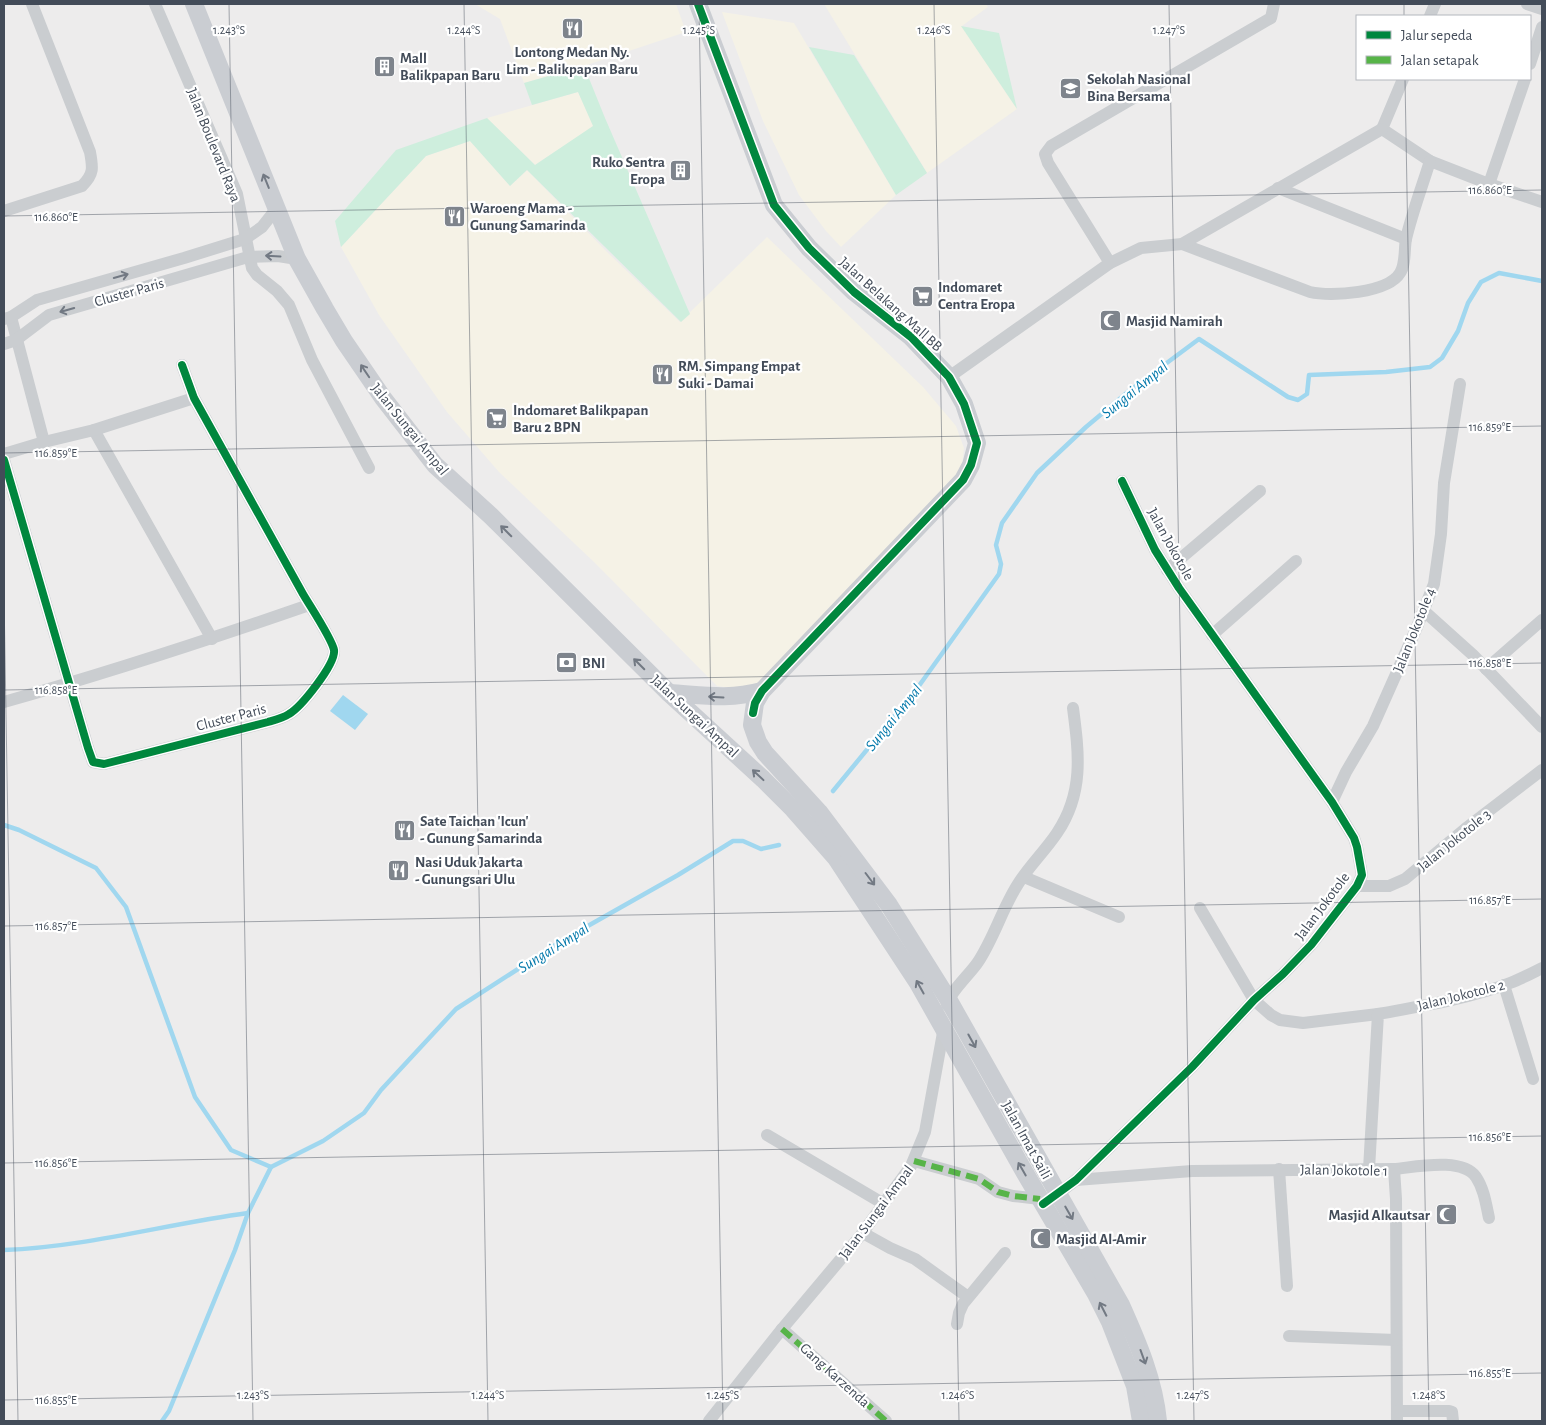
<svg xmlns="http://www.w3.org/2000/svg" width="1546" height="1425" viewBox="0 0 1546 1425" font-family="'Alegreya Sans',sans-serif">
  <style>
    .commercial { fill: #f5f2e6 }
    .green { fill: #ceeedd }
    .water { fill: #a0d7ef }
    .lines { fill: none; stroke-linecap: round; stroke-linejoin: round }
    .stream { stroke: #a0d7ef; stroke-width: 4.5 }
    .street { stroke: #cacdd0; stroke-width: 12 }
    .secondary { stroke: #cacdd2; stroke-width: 18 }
    .quiet { stroke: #57b448; stroke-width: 6; stroke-dasharray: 12 6; stroke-linecap: butt }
    .cycleway-casing { stroke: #fff; stroke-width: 11 }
    .cycleway { stroke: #00873e; stroke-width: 8 }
    .oneway { stroke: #727983 }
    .ticks { fill: none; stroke: #434c59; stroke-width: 1; stroke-opacity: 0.45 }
    .labels { text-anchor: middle; stroke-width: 4.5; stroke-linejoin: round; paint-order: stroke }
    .poi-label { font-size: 15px; font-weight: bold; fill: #434c59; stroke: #fff; text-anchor: start }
    .street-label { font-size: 15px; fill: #434c59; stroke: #fff }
    .water-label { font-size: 16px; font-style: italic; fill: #0479ab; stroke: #fff }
    .ticks-label { font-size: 12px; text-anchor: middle; fill: #434c59; stroke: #fff; stroke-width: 4.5; stroke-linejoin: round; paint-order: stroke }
  </style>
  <rect width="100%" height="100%" fill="#edecec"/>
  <g class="commercial">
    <polygon points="475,4 676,4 686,32 584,66 524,83 500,19"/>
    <polygon points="824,4 986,4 988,7 962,26 1017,109 927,173"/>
    <polygon points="722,12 794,23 896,195 841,247 826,231 799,195 763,121"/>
    <polygon points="578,92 594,126 535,165 487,118"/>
    <polygon points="470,141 510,186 527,170 607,252 680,322 767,237 923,387 956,426 964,448 961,476 753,691 717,686 594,562 499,472 447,412 379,315 341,247 426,156"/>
  </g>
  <g class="green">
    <polygon points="961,26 999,33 1017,109"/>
    <polygon points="809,47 854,55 927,173 896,195"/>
    <polygon points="584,66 605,118 690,314 681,322 527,170 510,186 470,141 426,156 341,247 335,221 396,150 487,118 535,165 593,126 578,92 532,105 524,83"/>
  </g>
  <polygon class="water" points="343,695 368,714 355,730 330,711"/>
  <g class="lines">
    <g class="stream">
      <polyline points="833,791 916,690 999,574 1001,564 996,545 1002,523 1037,473 1086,427 1129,391 1199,339 1288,397 1298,400 1307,394 1309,375 1386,372 1430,367 1442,358 1458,331 1468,303 1481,282 1499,273 1542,281"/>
      <polyline points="4,825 19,830 96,868 126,907 195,1097 231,1150 271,1167 323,1141 364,1113 381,1090 456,1009 563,940 678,875 733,841 743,841 761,849 779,845"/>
      <path d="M 4,1250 C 86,1247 166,1224 248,1213"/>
      <polyline points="162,1421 169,1411 235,1250 248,1213 271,1167"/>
    </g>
    <g class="street">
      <polyline points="155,4 237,194 252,268 257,275 277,291 289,305 312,360 369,468"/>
      <polyline points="1527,4 1542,9"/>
      <polyline points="1430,16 1435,4"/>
      <polyline points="1530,64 1542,27"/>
      <polyline points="1403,79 1382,129 1430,161 1489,184 1542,202"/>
      <polyline points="1489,184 1525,79"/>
      <polyline points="1278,188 1406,239"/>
      <path d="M 4,211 L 82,186 C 94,174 93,168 90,152 L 32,4"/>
      <path d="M 1182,244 L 1310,292 C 1331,297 1388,293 1400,273 C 1406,264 1404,249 1406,239 C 1412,213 1422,187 1430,161"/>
      <polyline points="1110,263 1048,163 1045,154 1051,146 1271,18 1274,4"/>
      <polyline points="11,317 44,442"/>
      <polyline points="4,319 11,317 37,300 184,258 245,239 262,227 277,208"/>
      <polyline points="4,344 16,340 49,315 248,257 278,256 297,259"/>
      <polyline points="949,377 1110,263 1141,248 1182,244 1382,129"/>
      <polyline points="94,430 212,639"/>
      <polyline points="4,454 44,442 94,430 194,398"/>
      <path d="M 4,460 L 88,748 L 93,762 L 104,764 L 268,722 C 275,720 283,718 289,714 C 301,707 336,664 334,650 C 332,639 310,606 303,594 C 267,529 230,463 194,398 L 182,365"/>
      <polyline points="1167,570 1260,491"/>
      <polyline points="1424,611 1473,655 1542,727"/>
      <polyline points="1212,635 1296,561"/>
      <polyline points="1486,669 1542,620"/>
      <path d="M 4,702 C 107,673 208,640 309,605"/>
      <polyline points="1332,802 1346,772 1373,726 1417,627 1434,584 1441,534 1444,483 1460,384"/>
      <polyline points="1024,877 1119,917"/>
      <polyline points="1357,886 1389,886 1405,879 1465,829 1542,770"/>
      <polyline points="1200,908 1254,1000 1271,1015 1280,1020 1303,1023 1378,1014"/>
      <polyline points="1504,985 1533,1079"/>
      <path d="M 947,1005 C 948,994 971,973 978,962 C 994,938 1002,909 1018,884 C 1029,866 1045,851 1057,833 C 1084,793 1079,754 1073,708"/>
      <polyline points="767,1135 884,1204"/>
      <polyline points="914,1161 979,1179 998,1192 1013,1196 1040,1199"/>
      <polyline points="1279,1169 1287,1286"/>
      <path d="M 1369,1169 L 1378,1014 C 1422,1006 1468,999 1510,983 C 1521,979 1532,973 1542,968"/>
      <path d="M 1394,1169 C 1416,1167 1462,1157 1476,1177 C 1484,1189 1486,1204 1489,1218"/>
      <polyline points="1076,1180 1192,1171 1394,1169 1396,1199 1397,1421"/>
      <polyline points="1051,1199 1076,1180 1192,1067 1254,1000 1283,974 1311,945 1357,886 1362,875 1357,847 1354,838 1332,802 1179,588 1155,550 1122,481"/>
      <polyline points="863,1233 890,1248 915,1259 968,1297"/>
      <polyline points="957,1324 959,1313 963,1304 1005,1253"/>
      <polyline points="782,1329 886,1421"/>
      <polyline points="1289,1336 1396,1340"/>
      <polyline points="1397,1411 1449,1411 1452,1412 1453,1421"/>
      <polyline points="709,1421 782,1329 861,1235 911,1166 925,1132 944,1027"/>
    </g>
    <g class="secondary">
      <polyline points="194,4 297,259 325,309 344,341 383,398 435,465 491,516 669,693 763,779 793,809 836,858 918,983 1025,1173 1096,1294 1110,1322 1135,1386 1141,1421"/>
      <path d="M 698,4 L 774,205 L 809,248 L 854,292 L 911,337 L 949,377 L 964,404 L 977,443 L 971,465 L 963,480 L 762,691 L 755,703 L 752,725 L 758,742 L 765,753 L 819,812 L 889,905 L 948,999 L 1121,1305 C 1138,1343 1154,1380 1158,1421"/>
      <path d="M 669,693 C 703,695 728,700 762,691"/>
    </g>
    <g class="quiet">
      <polyline points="914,1161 979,1179 998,1192 1013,1196 1040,1199"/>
      <polyline points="782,1329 886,1421"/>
    </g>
    <defs>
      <g id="cycleway">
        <polyline points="698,4 774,205 809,248 854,292 911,337 949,377 964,404 977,443 971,465 963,480 762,691 755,703 753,713"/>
        <path d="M 4,460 L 88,748 L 93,762 L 104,764 L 268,722 C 275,720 283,718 289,714 C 301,707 336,664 334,650 C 332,639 310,606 303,594 C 267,529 230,463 194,398 L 182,365"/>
        <polyline points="1043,1204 1076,1180 1192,1067 1254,1000 1283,974 1311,945 1357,886 1362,875 1357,847 1354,838 1332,802 1179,588 1155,550 1122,481"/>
      </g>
    </defs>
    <use href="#cycleway" class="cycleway-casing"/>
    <use href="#cycleway" class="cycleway"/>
  </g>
  <defs><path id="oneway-shaft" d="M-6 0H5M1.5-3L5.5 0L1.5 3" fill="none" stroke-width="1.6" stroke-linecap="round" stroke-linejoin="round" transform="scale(1.25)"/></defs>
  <g class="oneway">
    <use href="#oneway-shaft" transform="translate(266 181) rotate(-112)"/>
    <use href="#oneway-shaft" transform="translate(273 256) rotate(-177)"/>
    <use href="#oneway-shaft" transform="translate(121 276) rotate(-16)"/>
    <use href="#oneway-shaft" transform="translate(67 310) rotate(164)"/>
    <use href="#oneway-shaft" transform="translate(365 371) rotate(-124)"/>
    <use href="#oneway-shaft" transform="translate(506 531) rotate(-135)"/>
    <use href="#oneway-shaft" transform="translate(639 664) rotate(-135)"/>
    <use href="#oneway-shaft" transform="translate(716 697) rotate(-177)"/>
    <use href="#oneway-shaft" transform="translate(758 775) rotate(-137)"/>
    <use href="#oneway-shaft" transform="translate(870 879) rotate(53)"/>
    <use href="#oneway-shaft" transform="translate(920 987) rotate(-119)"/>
    <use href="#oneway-shaft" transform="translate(972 1041) rotate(61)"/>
    <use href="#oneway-shaft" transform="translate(1022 1169) rotate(-120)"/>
    <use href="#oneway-shaft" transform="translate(1069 1213) rotate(60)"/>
    <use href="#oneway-shaft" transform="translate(1103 1309) rotate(-117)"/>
    <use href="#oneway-shaft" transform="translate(1143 1357) rotate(70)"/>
  </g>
  <path class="ticks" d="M 229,4 L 253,1421M 464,4 L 488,1421M 699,4 L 723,1421M 934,4 L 959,1421M 1169,4 L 1194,1421M 1404,4 L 1404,16M 1405,79 L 1429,1421M 4,216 L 1542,190M 4,453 L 1542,426M 4,596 L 18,1421M 4,690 L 1542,663M 4,926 L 1542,899M 4,1163 L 1542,1136M 4,1400 L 1542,1373"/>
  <defs>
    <symbol id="restaurant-square" viewBox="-11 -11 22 22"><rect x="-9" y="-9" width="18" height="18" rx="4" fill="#7e848c" stroke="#fff"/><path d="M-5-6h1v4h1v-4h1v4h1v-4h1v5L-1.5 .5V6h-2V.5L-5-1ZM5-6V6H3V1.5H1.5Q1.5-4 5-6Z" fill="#fff"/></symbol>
    <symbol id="building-square" viewBox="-11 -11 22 22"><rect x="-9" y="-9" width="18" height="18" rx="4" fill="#7e848c" stroke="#fff"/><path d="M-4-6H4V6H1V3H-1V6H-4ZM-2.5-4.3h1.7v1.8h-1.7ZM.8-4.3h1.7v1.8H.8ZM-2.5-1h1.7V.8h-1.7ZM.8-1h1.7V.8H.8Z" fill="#fff"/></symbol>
    <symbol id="school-square" viewBox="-11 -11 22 22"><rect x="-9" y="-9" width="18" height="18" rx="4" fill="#7e848c" stroke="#fff"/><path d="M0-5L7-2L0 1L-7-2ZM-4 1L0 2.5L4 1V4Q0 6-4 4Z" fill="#fff"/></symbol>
    <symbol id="supermarket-square" viewBox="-11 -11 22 22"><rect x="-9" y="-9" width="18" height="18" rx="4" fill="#7e848c" stroke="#fff"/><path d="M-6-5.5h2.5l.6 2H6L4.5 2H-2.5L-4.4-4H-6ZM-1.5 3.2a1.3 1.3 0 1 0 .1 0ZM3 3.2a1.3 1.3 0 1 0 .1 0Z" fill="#fff"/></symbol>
    <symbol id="mosque-square" viewBox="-11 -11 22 22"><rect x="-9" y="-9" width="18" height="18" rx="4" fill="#7e848c" stroke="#fff"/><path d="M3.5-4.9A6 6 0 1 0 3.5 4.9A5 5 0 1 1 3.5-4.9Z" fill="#fff"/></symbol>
    <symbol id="bank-square" viewBox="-11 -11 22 22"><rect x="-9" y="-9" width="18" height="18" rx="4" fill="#7e848c" stroke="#fff"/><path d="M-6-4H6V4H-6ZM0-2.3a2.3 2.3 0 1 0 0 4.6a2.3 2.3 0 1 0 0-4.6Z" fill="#fff"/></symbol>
  </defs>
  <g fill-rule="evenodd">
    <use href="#restaurant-square" x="560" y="16" width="25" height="25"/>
    <use href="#building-square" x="372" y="54" width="25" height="25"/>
    <use href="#school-square" x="1058" y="76" width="25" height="25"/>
    <use href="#building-square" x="668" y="158" width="25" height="25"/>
    <use href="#restaurant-square" x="442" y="204" width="25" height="25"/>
    <use href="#supermarket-square" x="910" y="284" width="25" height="25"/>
    <use href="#mosque-square" x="1098" y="308" width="25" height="25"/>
    <use href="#restaurant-square" x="650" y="362" width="25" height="25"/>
    <use href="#supermarket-square" x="484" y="406" width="25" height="25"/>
    <use href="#bank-square" x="554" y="650" width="25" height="25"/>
    <use href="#restaurant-square" x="392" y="818" width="25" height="25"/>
    <use href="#restaurant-square" x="386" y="858" width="25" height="25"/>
    <use href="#mosque-square" x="1434" y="1202" width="25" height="25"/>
    <use href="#mosque-square" x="1028" y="1226" width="25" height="25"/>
  </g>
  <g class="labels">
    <g class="poi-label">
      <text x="572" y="57" text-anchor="middle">Lontong Medan Ny.<tspan x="572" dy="17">Lim - Balikpapan Baru</tspan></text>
      <text x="400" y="63">Mall<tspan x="400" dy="17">Balikpapan Baru</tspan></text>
      <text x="1087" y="84">Sekolah Nasional<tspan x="1087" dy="17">Bina Bersama</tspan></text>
      <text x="665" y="167" text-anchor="end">Ruko Sentra<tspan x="665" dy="17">Eropa</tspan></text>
      <text x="470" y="213">Waroeng Mama -<tspan x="470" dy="17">Gunung Samarinda</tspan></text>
      <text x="938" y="292">Indomaret<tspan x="938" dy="17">Centra Eropa</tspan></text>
      <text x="1126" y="326">Masjid Namirah</text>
      <text x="678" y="371">RM. Simpang Empat<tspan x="678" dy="17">Suki - Damai</tspan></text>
      <text x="513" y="415">Indomaret Balikpapan<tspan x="513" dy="17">Baru 2 BPN</tspan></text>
      <text x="582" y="668">BNI</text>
      <text x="420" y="826">Sate Taichan 'Icun'<tspan x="420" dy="17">- Gunung Samarinda</tspan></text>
      <text x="415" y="867">Nasi Uduk Jakarta<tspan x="415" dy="17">- Gunungsari Ulu</tspan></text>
      <text x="1430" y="1220" text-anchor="end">Masjid Alkautsar</text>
      <text x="1056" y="1244">Masjid Al-Amir</text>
    </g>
    <g class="street-label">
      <text transform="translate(214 145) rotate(68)" y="5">Jalan Boulevard Raya</text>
      <text transform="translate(129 292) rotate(-16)" y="5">Cluster Paris</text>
      <text transform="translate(891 304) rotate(42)" y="5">Jalan Belakang Mall BB</text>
      <text transform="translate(410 429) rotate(51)" y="5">Jalan Sungai Ampal</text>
      <text transform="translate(1171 544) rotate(61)" y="5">Jalan Jokotole</text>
      <text transform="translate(1414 630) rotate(-68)" y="5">Jalan Jokotole 4</text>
      <text transform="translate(695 716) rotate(43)" y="5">Jalan Sungai Ampal</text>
      <text transform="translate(231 717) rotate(-15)" y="5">Cluster Paris</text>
      <text transform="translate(1454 840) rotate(-39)" y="5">Jalan Jokotole 3</text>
      <text transform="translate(1322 906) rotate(-53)" y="5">Jalan Jokotole</text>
      <text transform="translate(1461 995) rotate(-14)" y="5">Jalan Jokotole 2</text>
      <text transform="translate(1027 1140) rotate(61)" y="5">Jalan Imat Saili</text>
      <text transform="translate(1344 1170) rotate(1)" y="5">Jalan Jokotole 1</text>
      <text transform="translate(876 1212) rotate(-53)" y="5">Jalan Sungai Ampal</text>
      <text transform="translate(835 1375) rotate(42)" y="5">Gang Karzenda</text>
    </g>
    <g class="water-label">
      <text transform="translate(1134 389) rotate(-39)" y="6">Sungai Ampal</text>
      <text transform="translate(893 717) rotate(-51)" y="6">Sungai Ampal</text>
      <text transform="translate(553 947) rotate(-32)" y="6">Sungai Ampal</text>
    </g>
  </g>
  <g class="ticks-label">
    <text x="229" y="34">1.243°S</text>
    <text x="464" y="34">1.244°S</text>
    <text x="699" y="34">1.245°S</text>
    <text x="934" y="34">1.246°S</text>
    <text x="1169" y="34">1.247°S</text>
    <text x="1490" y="194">116.860°E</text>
    <text x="56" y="221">116.860°E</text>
    <text x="1490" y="431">116.859°E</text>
    <text x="56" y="457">116.859°E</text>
    <text x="1490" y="667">116.858°E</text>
    <text x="56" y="694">116.858°E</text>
    <text x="1490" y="904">116.857°E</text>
    <text x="56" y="930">116.857°E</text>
    <text x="1490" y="1141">116.856°E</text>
    <text x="56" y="1167">116.856°E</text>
    <text x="1490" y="1377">116.855°E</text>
    <text x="253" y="1399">1.243°S</text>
    <text x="488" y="1399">1.244°S</text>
    <text x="723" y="1399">1.245°S</text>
    <text x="958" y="1399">1.246°S</text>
    <text x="1193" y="1399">1.247°S</text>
    <text x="1429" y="1399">1.248°S</text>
    <text x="56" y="1404">116.855°E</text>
  </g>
  <rect width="1546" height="1425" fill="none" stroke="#434c59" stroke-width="10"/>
  <rect x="1356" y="15" width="175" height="65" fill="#ffffff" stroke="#b4b7bd"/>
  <rect x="1366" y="31" width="25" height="8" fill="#00873e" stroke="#b4b7bd"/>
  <text x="1401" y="40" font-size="15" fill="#434c59">Jalur sepeda</text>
  <rect x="1366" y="56" width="25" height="8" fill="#57b448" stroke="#b4b7bd"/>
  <text x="1401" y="65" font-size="15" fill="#434c59">Jalan setapak</text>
</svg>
